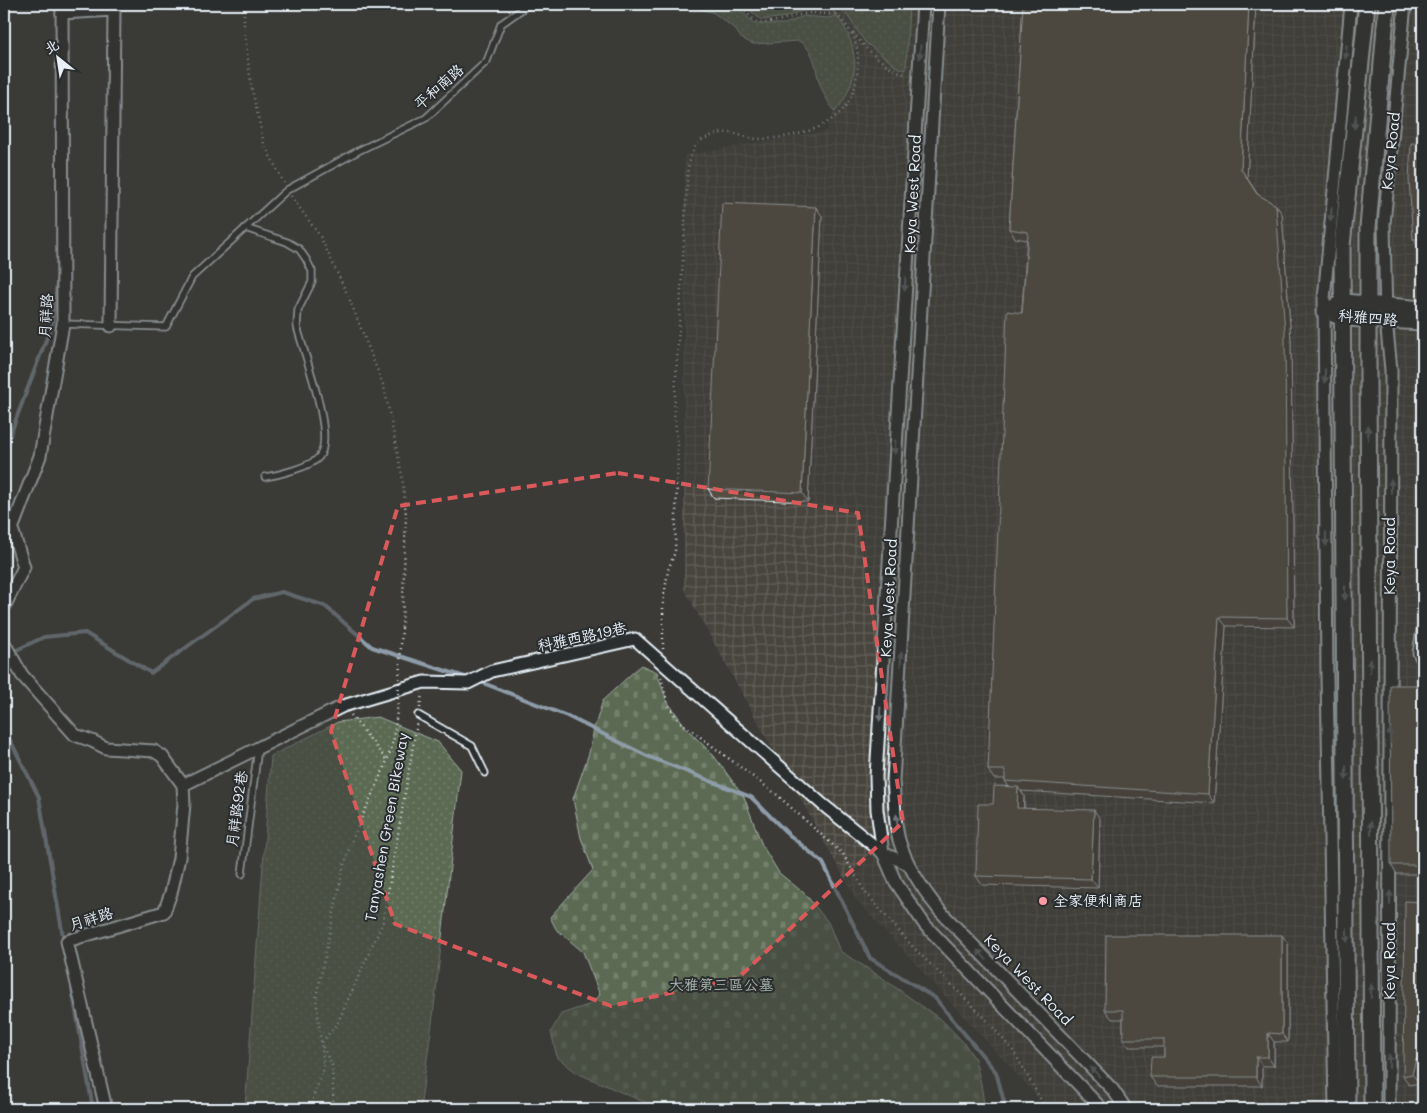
<svg xmlns="http://www.w3.org/2000/svg" width="1427" height="1113" viewBox="0 0 1427 1113" font-family="Mali,'LXGW WenKai TC',sans-serif">
  <style>
    .industrial { fill: url(#industrial-grid) }
    .grass { fill: url(#grass-dots); stroke: #a2aea6 }
    .cemetery { fill: url(#cemetery-stones); stroke: #a2aea6 }
    .lines { fill: none; stroke-linecap: round; stroke-linejoin: round }
    .stream { stroke: #8f9daa; stroke-width: 4 }
    .lane-casing { stroke: #e8f1f8; stroke-width: 9 }
    .street-casing { stroke: #e8f1f8; stroke-width: 15 }
    .secondary-casing { stroke: #e8f1f8; stroke-width: 19 }
    .path { stroke: #e8f1f8; stroke-width: 2.5; stroke-dasharray: 1 4; stroke-linecap: butt }
    .lane { stroke: #2a2d2e; stroke-width: 5.5 }
    .street { stroke: #2a2d2e; stroke-width: 11 }
    .secondary { stroke: #2a2d2e; stroke-width: 15 }
    .path-bridge { stroke: #e8f1f8; stroke-width: 2.5; stroke-dasharray: 1 4; stroke-linecap: butt }
    .wall { fill: #554d40; stroke: #e8f1f8 }
    .shaded-wall { fill: #453f34; stroke: #e8f1f8 }
    .building { fill: #635a4b; stroke: #e8f1f8 }
    .oneway { fill: #6c7275 }
    .marked { fill: none; stroke: #da5a5c; stroke-width: 4; stroke-dasharray: 10 6; stroke-linejoin: round }
    .poi-dot { fill: #ff9aa2; stroke: #2a2d2e; stroke-width: 2 }
    .labels { text-anchor: middle; stroke-width: 4; stroke-linejoin: round; paint-order: stroke }
    .street-label { font-size: 15px; fill: #e8f1f8; stroke: #2a2d2e }
    .poi-label { font-size: 15px; fill: #e8f1f8; stroke: #2a2d2e; text-anchor: start }
    .park-label { font-size: 15px; fill: #a9b5ae; stroke: #2a2d2e }
  </style>
  <defs>
    <pattern id="industrial-grid" width="8" height="8" patternUnits="userSpaceOnUse" patternTransform="scale(1.25)"><rect width="8" height="8" fill="#47443d"/><path d="M0 4h8M4 0v8" fill="none" stroke="#625f5a"/></pattern>
    <pattern id="grass-dots" width="8" height="8" patternUnits="userSpaceOnUse" patternTransform="scale(1.25)"><rect width="8" height="8" fill="#5b6b53"/><path d="M2 2h.1M6 6h.1" fill="none" stroke="#73816c" stroke-width="1.8" stroke-linecap="round"/></pattern>
    <pattern id="cemetery-stones" width="16" height="16" patternUnits="userSpaceOnUse" patternTransform="scale(1.25)"><rect width="16" height="16" fill="#5b6b53"/><path d="M2 7V4a2 2 0 0 1 4 0v3zM10 15v-3a2 2 0 0 1 4 0v3z" fill="#73816c"/></pattern>
  </defs>
  <rect width="100%" height="100%" fill="#3b3a37"/>
  <filter id="ink" filterUnits="userSpaceOnUse"><feTurbulence type="fractalNoise" baseFrequency=".02" numOctaves="2"/><feDisplacementMap in="SourceGraphic" scale="10" xChannelSelector="R" yChannelSelector="G"/><feConvolveMatrix kernelMatrix="1 2 1 2 8 2 1 2 1" color-interpolation-filters="sRGB"/></filter>
  <g filter="url(#ink)">
    <polygon class="industrial" points="819,4 1423,4 1423,1109 1049,1109 857,901 684,589 685,155 826,131 858,53"/>
    <g class="grass">
      <path d="M 684,4 L 734,4 L 755,24 L 785,24 L 804,16 L 828,18 L 837,16 C 861,48 860,81 835,112 C 830,104 824,96 821,87 C 814,70 818,53 799,41 L 753,44 L 741,38 L 735,29 L 714,13 Z"/>
      <polygon points="743,4 824,4 831,11 811,10 798,12 786,17 761,20"/>
      <polygon points="835,4 909,4 906,70 897,67 865,42 847,15"/>
      <polygon points="378,717 438,742 461,770 433,1016 420,1109 245,1109 271,756 338,722"/>
    </g>
    <polygon class="cemetery" points="641,665 657,672 667,701 688,730 714,756 744,797 762,845 779,873 805,894 828,922 840,951 878,975 943,1021 964,1043 975,1059 981,1084 985,1109 660,1109 577,1073 557,1057 551,1032 561,1014 588,1005 600,995 583,952 556,929 550,917 593,870 581,838 573,799 589,753 594,729 603,700"/>
    <g class="lines">
      <g class="stream">
        <polyline points="68,193 68,160"/>
        <polyline points="4,451 52,324 58,275"/>
        <polyline points="4,656 44,637 85,633 151,673 253,599 282,592 325,606 372,647 471,679"/>
        <polyline points="478,681 567,716 647,756 751,797 787,833 823,863 870,958 935,998 996,1072 1006,1109"/>
        <polyline points="4,736 9,738 39,797 64,942"/>
        <polyline points="72,988 93,1109"/>
      </g>
      <defs>
        <g id="lane">
          <path d="M 245,228 L 287,242 L 299,249 L 306,259 L 312,271 L 312,282 L 298,310 L 297,326 C 303,352 336,436 319,457 C 311,467 278,475 265,477"/>
          <polyline points="63,324 166,327 192,277 287,190 358,151 426,118 487,61 501,24 529,4"/>
          <polyline points="418,715 472,746 485,773"/>
          <polyline points="242,874 258,748"/>
        </g>
        <g id="street">
          <polyline points="923,4 876,776 877,810 883,853 895,881 925,925 1102,1109"/>
          <path d="M 939,4 L 893,781 C 895,799 894,823 899,840 C 907,867 923,890 940,911 L 1113,1090 L 1126,1109"/>
          <polyline points="62,13 114,10 111,326"/>
          <polyline points="4,607 24,567 12,529 40,456 63,324 62,4"/>
          <polyline points="1423,630 1419,653 1423,660"/>
          <polyline points="4,643 22,675 75,735 92,741 106,748 154,751 162,756 183,785 184,804 179,858 171,893 164,912 67,941 106,1109"/>
          <polyline points="183,785 343,706 424,682 468,683 492,671 635,639 822,804 883,853 908,864"/>
          <polyline points="1335,1109 1327,677 1324,299 1351,4"/>
          <polyline points="1389,1109 1391,370 1386,320 1384,224 1405,4"/>
        </g>
        <g id="secondary">
          <polyline points="1324,312 1344,302 1423,309"/>
          <polyline points="1335,315 1344,318 1423,322"/>
          <polyline points="1347,1109 1342,246 1367,4"/>
          <polyline points="1372,1109 1368,373 1368,228 1387,4"/>
        </g>
      </defs>
      <use href="#lane" class="lane-casing"/>
      <use href="#street" class="street-casing"/>
      <use href="#secondary" class="secondary-casing"/>
      <g class="path">
        <polyline points="244,4 244,27 251,85 264,144 284,183"/>
        <path d="M 738,4 L 757,23 C 776,23 786,18 804,14 C 814,11 825,16 836,13"/>
        <path d="M 853,33 C 867,51 885,67 907,75"/>
        <polyline points="291,196 320,236 349,298 384,387 402,475 406,515 402,628"/>
        <path d="M 663,649 L 663,604 L 668,570 L 675,552 L 678,445 L 674,413 L 688,168 C 693,149 694,141 714,135 C 732,128 743,139 759,139 C 798,138 849,126 856,81 C 863,43 852,30 827,4"/>
        <polyline points="661,677 668,705 679,721 776,794 843,854 865,892 912,946 985,1018 1014,1052 1046,1109"/>
        <polyline points="420,708 422,693"/>
        <polyline points="351,715 387,761"/>
        <polyline points="322,1042 338,1022 383,922 417,723"/>
        <polyline points="323,1047 332,1065 334,1109"/>
        <polyline points="310,1109 316,1089 324,1069 316,998 343,869 352,840 387,761 394,738 398,701"/>
      </g>
      <use href="#lane" class="lane"/>
      <use href="#street" class="street"/>
      <use href="#secondary" class="secondary"/>
      <polyline class="path-bridge" points="398,699 402,628"/>
    </g>
    <g class="wall">
      <polygon points="1023,4 1256,4 1247,178 1258,195 1276,205 1282,214 1291,341 1294,627 1226,626 1214,803 1021,791 1024,796 1024,808 1100,819 1098,888 982,885 976,876 993,804 1009,787 1005,781 1005,779 994,779 988,770 1027,240 1015,238 1009,229"/>
      <polygon points="1423,15 1423,65 1419,59"/>
      <polygon points="1423,144 1423,250 1421,250 1413,239"/>
      <polygon points="822,216 808,502 714,498 708,489"/>
      <polygon points="1423,685 1423,874 1397,874 1391,865"/>
      <polygon points="1423,902 1423,1068 1422,1068 1419,1083 1409,1085 1403,1076"/>
      <polygon points="1288,944 1288,1042 1274,1042 1274,1066 1262,1066 1262,1086 1157,1086 1150,1077 1164,1057 1164,1047 1129,1047 1123,1039 1123,1019 1112,1019 1105,1010"/>
    </g>
    <g class="shaded-wall">
      <polygon points="1249,4 1256,4 1247,178 1263,203 1241,169"/>
      <polygon points="1276,205 1282,214 1291,341 1294,627 1287,618"/>
      <polygon points="816,207 822,216 808,502 802,493"/>
      <polygon points="1219,617 1226,626 1214,803 1208,794"/>
      <polygon points="1018,787 1024,796 1023,817 1017,808"/>
      <polygon points="1094,810 1100,819 1098,888 1091,879"/>
      <polygon points="1282,935 1288,944 1288,1042 1282,1034"/>
      <polygon points="1268,1033 1274,1042 1274,1066 1268,1057"/>
      <polygon points="1256,1057 1262,1066 1262,1086 1256,1077"/>
      <polygon points="1416,1059 1422,1068 1419,1083 1412,1074"/>
    </g>
    <g class="building">
      <polygon points="1023,4 1249,4 1241,169 1257,194 1276,205 1285,332 1287,618 1219,617 1208,794 1005,781 1005,770 988,770 1007,311 1022,313 1028,232 1009,229"/>
      <polygon points="1423,15 1423,60 1419,59"/>
      <polygon points="1411,143 1423,144 1423,239 1413,239 1409,180"/>
      <polygon points="722,203 816,207 802,493 708,489"/>
      <polygon points="1390,685 1423,685 1423,865 1391,865"/>
      <polygon points="994,786 1018,787 1017,808 1094,810 1091,879 976,876 978,804 993,804"/>
      <polygon points="1405,901 1423,902 1423,1059 1416,1059 1412,1074 1403,1076"/>
      <polygon points="1106,935 1282,935 1282,1034 1268,1033 1268,1057 1256,1057 1256,1077 1150,1077 1151,1057 1164,1057 1164,1039 1123,1039 1123,1010 1105,1010"/>
    </g>
    <defs><path id="oneway-solid" d="M-6-.8H1V-3.2L6.5 0L1 3.2V.8H-6Z" transform="scale(1.25)"/></defs>
    <g class="oneway">
      <use href="#oneway-solid" transform="translate(920 52) rotate(94)"/>
      <use href="#oneway-solid" transform="translate(1346 52) rotate(95)"/>
      <use href="#oneway-solid" transform="translate(1355 122) rotate(96)"/>
      <use href="#oneway-solid" transform="translate(1331 214) rotate(95)"/>
      <use href="#oneway-solid" transform="translate(905 284) rotate(93)"/>
      <use href="#oneway-solid" transform="translate(1325 376) rotate(90)"/>
      <use href="#oneway-solid" transform="translate(1368 433) rotate(-90)"/>
      <use href="#oneway-solid" transform="translate(895 447) rotate(93)"/>
      <use href="#oneway-solid" transform="translate(1391 486) rotate(-90)"/>
      <use href="#oneway-solid" transform="translate(1326 539) rotate(90)"/>
      <use href="#oneway-solid" transform="translate(1345 593) rotate(90)"/>
      <use href="#oneway-solid" transform="translate(901 659) rotate(-87)"/>
      <use href="#oneway-solid" transform="translate(1370 666) rotate(-90)"/>
      <use href="#oneway-solid" transform="translate(880 714) rotate(93)"/>
      <use href="#oneway-solid" transform="translate(1390 736) rotate(-90)"/>
      <use href="#oneway-solid" transform="translate(1346 773) rotate(90)"/>
      <use href="#oneway-solid" transform="translate(897 821) rotate(-96)"/>
      <use href="#oneway-solid" transform="translate(1371 828) rotate(-90)"/>
      <use href="#oneway-solid" transform="translate(1390 898) rotate(-90)"/>
      <use href="#oneway-solid" transform="translate(1347 935) rotate(90)"/>
      <use href="#oneway-solid" transform="translate(982 955) rotate(-134)"/>
      <use href="#oneway-solid" transform="translate(1371 991) rotate(-90)"/>
      <use href="#oneway-solid" transform="translate(1389 1061) rotate(-90)"/>
      <use href="#oneway-solid" transform="translate(1095 1072) rotate(-134)"/>
    </g>
  </g>
  <path d="M0 0H1427V1113H0ZM 618,473 L 858,513 L 903,822 L 738,978 L 611,1006 L 395,924 L 331,731 L 398,506 Z" fill="#3b3a37" fill-opacity=".55" fill-rule="evenodd"/>
  <path class="marked" d="M 618,473 L 858,513 L 903,822 L 738,978 L 611,1006 L 395,924 L 331,731 L 398,506 Z"/>
  <circle class="poi-dot" cx="1043" cy="901" r="5"/>
  <g class="labels">
    <g class="street-label">
      <text transform="translate(439 87) rotate(-41)" y="5">平和南路</text>
      <text transform="translate(1391 151) rotate(-84)" y="5">Keya Road</text>
      <text transform="translate(913 194) rotate(-87)" y="5">Keya West Road</text>
      <text transform="translate(46 316) rotate(-86)" y="5">月祥路</text>
      <text transform="translate(1368 318) rotate(5)" y="5">科雅四路</text>
      <text transform="translate(1390 556) rotate(-90)" y="5">Keya Road</text>
      <text transform="translate(889 598) rotate(-87)" y="5">Keya West Road</text>
      <text transform="translate(582 637) rotate(-12)" y="5">科雅西路19巷</text>
      <text transform="translate(237 809) rotate(-82)" y="5">月祥路92巷</text>
      <text transform="translate(387 827) rotate(-80)" y="5">Tanyashen Green Bikeway</text>
      <text transform="translate(91 919) rotate(-17)" y="5">月祥路</text>
      <text transform="translate(1390 961) rotate(-90)" y="5">Keya Road</text>
      <text transform="translate(1028 980) rotate(46)" y="5">Keya West Road</text>
    </g>
    <g class="poi-label">
      <text x="1053" y="906">全家便利商店</text>
    </g>
    <g class="park-label">
      <text x="721" y="990">大雅第三區公墓</text>
    </g>
  </g>
  <rect width="1427" height="1113" fill="none" stroke="#2a2d2e" stroke-width="20"/>
  <rect x="10" y="10" width="1407" height="1093" fill="none" stroke="#e8f1f8" stroke-width="2" filter="url(#ink)"/>
  <g transform="translate(58 58) rotate(330)" stroke="#2a2d2e" stroke-width="4" paint-order="stroke">
  <path d="M0-4L9 19L0 12L-9 19Z" fill="#e8f1f8"/>
  <text y="-8" font-size="14" font-weight="bold" text-anchor="middle" fill="#e8f1f8">北</text>
  </g>
</svg>
